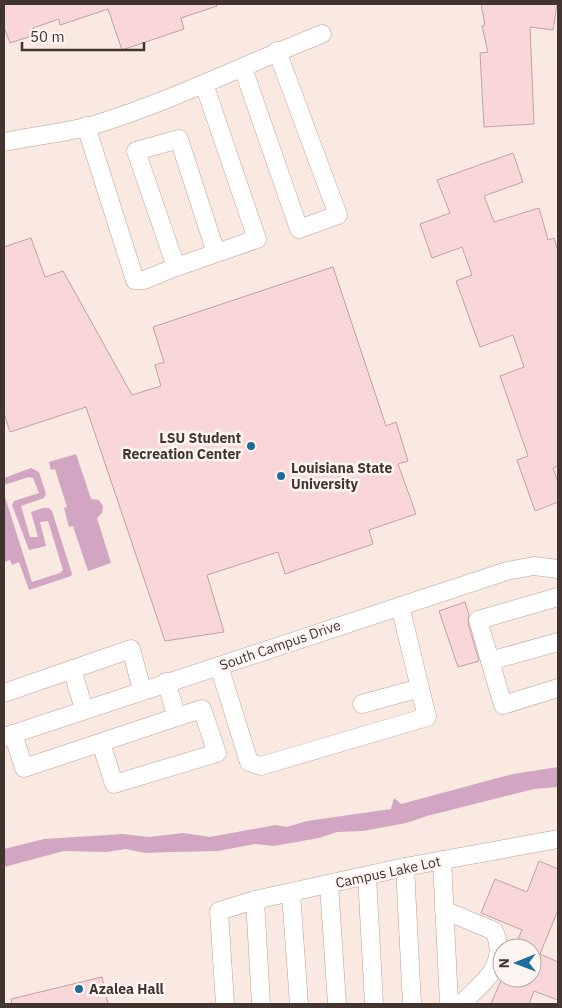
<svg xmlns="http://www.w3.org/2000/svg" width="562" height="1008" viewBox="0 0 562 1008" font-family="'IBM Plex Sans',sans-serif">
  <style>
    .built { fill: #f9e9e1; fill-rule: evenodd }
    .water { fill: #d2a6c2 }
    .building { fill: #f9d7d9; stroke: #c3a0a2 }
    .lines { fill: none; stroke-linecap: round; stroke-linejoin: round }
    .minor-casing { stroke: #be9f90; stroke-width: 19 }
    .minor { stroke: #fff; stroke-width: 18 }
    .poi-dot { fill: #1b6d9e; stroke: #fcf5f2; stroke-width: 2 }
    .labels { text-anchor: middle; stroke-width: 5; stroke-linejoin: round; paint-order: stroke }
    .poi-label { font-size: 14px; font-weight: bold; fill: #42352f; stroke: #fcf5f2; text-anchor: start }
    .street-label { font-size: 14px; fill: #42352f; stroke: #fcf5f2 }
  </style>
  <rect width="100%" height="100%" fill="#fcf5f2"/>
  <path class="built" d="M 4,4 L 558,4 L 558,1004 L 4,1004 ZM 502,948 L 532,948 L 532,978 L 502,978 Z"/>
  <g class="water">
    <polygon points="76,454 91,499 99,500 103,506 102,513 97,518 111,563 88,571 73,526 69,527 64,508 67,507 55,469 51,470 49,462"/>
    <polygon points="31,468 39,472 46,494 44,498 21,506 30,537 38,537 31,512 43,508 49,508 52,511 72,574 71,576 29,590 19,562 12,565 10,560 4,562 4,494 32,582 60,573 63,570 48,521 40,522 46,546 29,550 12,505 14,501 39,493 33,478 29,477 4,485 4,478"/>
    <polygon points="558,767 558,787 534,789 486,801 427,816 406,823 363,831 337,832 319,838 274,846 255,844 218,851 171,852 145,853 126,849 106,852 64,851 4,867 4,849 44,839 123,834 149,837 183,833 210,837 275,825 287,827 307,821 391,809 394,798 401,804 513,774"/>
  </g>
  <g class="building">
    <polygon points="4,4 216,4 217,6 181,18 184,29 122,50 108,9 60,25 59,19 33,28 35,35 10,43 4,27"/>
    <polygon points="481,4 557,4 553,30 530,27 534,124 484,127 480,53 488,52 482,26 485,25"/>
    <polygon points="513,153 523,182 484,196 494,222 539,208 548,240 554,238 558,251 558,466 553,468 558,482 558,502 535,511 517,460 528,456 500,376 524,367 513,335 480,347 456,281 472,275 462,247 432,258 420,224 450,213 437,180"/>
    <polygon points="31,238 45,277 63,271 132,395 161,386 155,365 164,362 153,327 333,267 386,426 396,422 408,461 398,464 416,514 369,530 373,544 285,574 278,552 207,575 224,632 165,641 86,407 10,432 4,413 4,247"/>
    <polygon points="465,602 469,615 468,623 479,661 458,667 439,611"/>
    <polygon points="539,861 558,869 558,910 540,954 558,962 558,1000 534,991 529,1004 491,1004 502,978 532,978 532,948 514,948 522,930 481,913 495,879 527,892"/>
    <polygon points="102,977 108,1004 12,1004 11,999"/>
  </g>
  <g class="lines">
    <defs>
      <g id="minor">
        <polyline points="243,68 299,229 338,215 277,51"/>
        <polyline points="86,126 135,280 144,280 176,267 257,239 204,84"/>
        <path d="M 4,142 C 33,136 65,133 94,125 C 172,101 246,64 322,34"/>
        <polyline points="176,267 136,151 179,139 216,253"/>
        <polyline points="558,597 478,620 503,705 558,688"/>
        <polyline points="490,661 558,642"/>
        <polyline points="219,666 249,762 261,766 427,717 400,606"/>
        <polyline points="72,669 84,709"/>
        <polyline points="4,693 131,649 142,690"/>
        <polyline points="362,704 420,688"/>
        <polyline points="13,734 24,768 177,717 166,682"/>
        <polyline points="4,737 507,571 534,566 558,569"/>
        <polyline points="101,743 114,784 217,753 202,709 177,717"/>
        <polyline points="442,860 449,1004"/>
        <polyline points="405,867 412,1004"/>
        <polyline points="367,876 374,1004"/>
        <polyline points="329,885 337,1004"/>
        <polyline points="291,893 299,1004"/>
        <polyline points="255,900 261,1004"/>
        <path d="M 444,910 L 494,931 C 510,965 482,983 461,1004"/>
        <polyline points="225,1004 219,911 255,900 405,867 558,839"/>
      </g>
    </defs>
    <use href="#minor" class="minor-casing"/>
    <use href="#minor" class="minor"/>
  </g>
  <g class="poi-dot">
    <circle cx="251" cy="446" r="5"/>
    <circle cx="281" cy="476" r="5"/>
    <circle cx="79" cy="989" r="5"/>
  </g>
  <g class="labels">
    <g class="poi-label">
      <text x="241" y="443" text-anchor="end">LSU Student<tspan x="241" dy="16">Recreation Center</tspan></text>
      <text x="291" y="473">Louisiana State<tspan x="291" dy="16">University</tspan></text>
      <text x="89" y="994">Azalea Hall</text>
    </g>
    <g class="street-label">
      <text transform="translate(280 645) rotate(-19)" y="5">South Campus Drive</text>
      <text transform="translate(388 872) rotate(-12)" y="5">Campus Lake Lot</text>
    </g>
  </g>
  <rect width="562" height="1008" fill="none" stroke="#42352f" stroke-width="10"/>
  <g transform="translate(517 963) rotate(269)"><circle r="24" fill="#fcf5f2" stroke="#b2a8a4"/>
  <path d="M0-4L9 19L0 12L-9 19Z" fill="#1b6d9e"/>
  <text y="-8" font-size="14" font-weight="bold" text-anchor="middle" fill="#42352f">N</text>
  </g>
  <path d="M22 42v8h122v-8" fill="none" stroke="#42352f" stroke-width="2.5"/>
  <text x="30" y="42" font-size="15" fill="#42352f" stroke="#fcf5f2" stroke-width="4" paint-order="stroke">50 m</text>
</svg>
